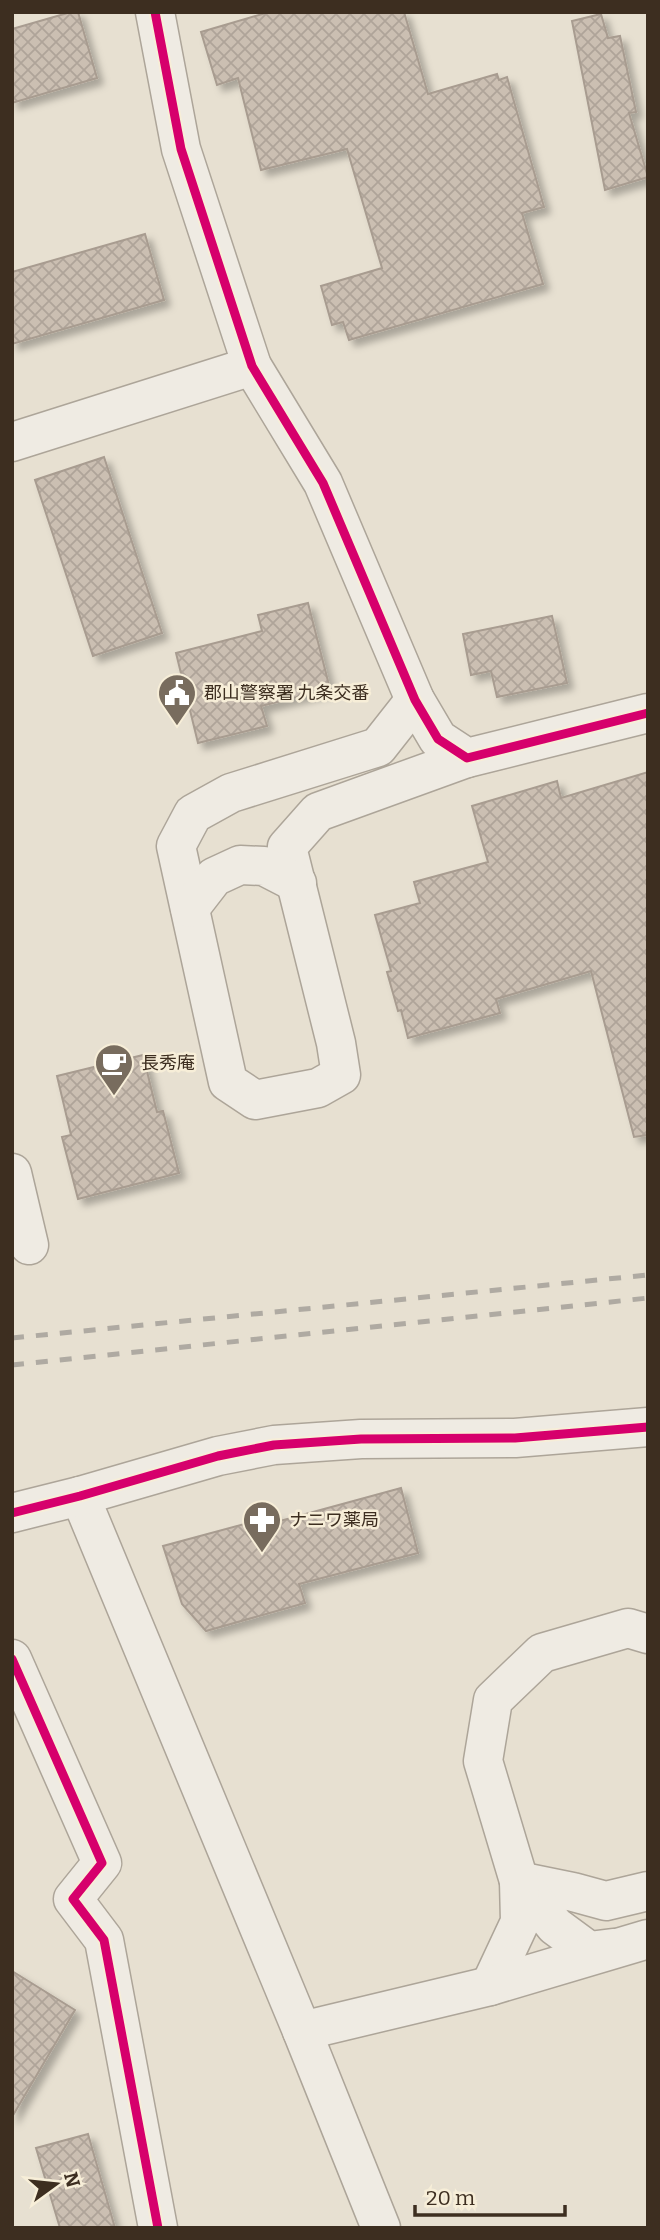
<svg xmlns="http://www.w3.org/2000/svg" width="660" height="2240" viewBox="0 0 660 2240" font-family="Bitter,'Noto Sans JP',serif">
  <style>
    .building { fill: url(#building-cross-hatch); stroke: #a89c90; stroke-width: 2; filter: url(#shadow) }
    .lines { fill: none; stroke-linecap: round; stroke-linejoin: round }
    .minor-casing { stroke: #ada599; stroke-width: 41 }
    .minor { stroke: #efebe3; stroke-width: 38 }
    .rail { stroke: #afaaa2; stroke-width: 5; stroke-dasharray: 12 12; stroke-linecap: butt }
    .cycleway-casing { stroke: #f7eed8; stroke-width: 13 }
    .cycleway { stroke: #d6006c; stroke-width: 9 }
    .labels { text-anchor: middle; stroke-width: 5; stroke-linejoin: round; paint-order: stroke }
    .poi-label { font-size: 18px; fill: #3d2e20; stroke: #f7eed8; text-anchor: start }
  </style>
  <defs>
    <pattern id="building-cross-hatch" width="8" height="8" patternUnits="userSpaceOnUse" patternTransform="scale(1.75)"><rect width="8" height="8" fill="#cbbfb2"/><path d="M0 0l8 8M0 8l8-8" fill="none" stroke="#afa499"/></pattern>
    <filter id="shadow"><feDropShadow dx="6" dy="6" stdDeviation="3.5" flood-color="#0004"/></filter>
  </defs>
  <rect width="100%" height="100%" fill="#e7e0d1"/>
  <g class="building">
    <polygon points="71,12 78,12 97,78 12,103 12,29"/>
    <polygon points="269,12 404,12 428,94 497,74 499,80 507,77 544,207 522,213 543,284 349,340 343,322 332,325 321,286 382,268 347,149 261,170 238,78 217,85 201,32"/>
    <polygon points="601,14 608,38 620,36 636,112 629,113 648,177 605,190 572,21"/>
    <polygon points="145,234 164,300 12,344 12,272"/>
    <polygon points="104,457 162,633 93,656 35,480"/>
    <polygon points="308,603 330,689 261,706 267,726 198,743 176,653 262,631 258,615"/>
    <polygon points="552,616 567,683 497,697 491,671 471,675 463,634"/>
    <polygon points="648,772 648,1135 634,1137 591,971 496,999 500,1013 408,1038 401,1010 398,1011 387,972 391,971 375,915 420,903 414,882 488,862 472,806 557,781 561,798"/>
    <polygon points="143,1055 157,1112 163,1111 179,1173 78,1199 62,1137 71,1135 57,1076"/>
    <polygon points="401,1488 418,1553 299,1584 305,1603 206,1631 182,1604 163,1546 278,1515 280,1521"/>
    <polygon points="12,1971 75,2010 12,2117"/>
    <polygon points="88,2134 115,2228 60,2228 36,2148"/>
  </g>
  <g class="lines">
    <defs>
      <g id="minor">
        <polyline points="155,12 181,149 252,366 323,483 415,700 438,739 467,758 648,713"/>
        <polyline points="12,442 252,366"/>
        <polyline points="415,700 378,747 231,793 193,814 176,846 228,1082 255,1100 318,1088 341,1075 336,1043 287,847 318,812 467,758"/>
        <polyline points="190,908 214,877 240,865 264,866 297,883"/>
        <polyline points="12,1173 29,1245"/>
        <polyline points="80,1496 302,2031"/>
        <polyline points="12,1513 80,1496 218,1456 274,1445 361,1439 515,1438 648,1427"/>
        <polyline points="12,1659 102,1863 73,1899 104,1940 158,2228"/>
        <polyline points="519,1881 573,1892 606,1901 648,1891"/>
        <polyline points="519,1881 555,1926 589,1951 613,1948"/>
        <polyline points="490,1986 520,1922 519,1881 483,1761 493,1700 542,1653 628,1628 648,1634"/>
        <polyline points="381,2228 302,2031 490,1986 648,1939"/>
      </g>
    </defs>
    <use href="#minor" class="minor-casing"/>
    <use href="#minor" class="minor"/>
    <g class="rail">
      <polyline points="12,1338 648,1275"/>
      <polyline points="12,1365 648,1298"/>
    </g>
    <defs>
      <g id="cycleway">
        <polyline points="155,12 181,149 252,366 323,483 415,700 438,739 467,758 648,713"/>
        <polyline points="12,1513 80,1496 218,1456 274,1445 361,1439 515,1438 648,1427"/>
        <polyline points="12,1659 102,1863 73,1899 104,1940 158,2228"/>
      </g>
    </defs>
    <use href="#cycleway" class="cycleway-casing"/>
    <use href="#cycleway" class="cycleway"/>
  </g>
  <defs>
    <symbol id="civic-pin" viewBox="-11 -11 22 30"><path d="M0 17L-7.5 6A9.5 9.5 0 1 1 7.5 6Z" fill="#786c5e" stroke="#f7eed8"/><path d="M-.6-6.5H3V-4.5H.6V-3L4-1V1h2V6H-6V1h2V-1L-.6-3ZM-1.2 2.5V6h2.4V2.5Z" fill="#fff"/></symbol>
    <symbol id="cafe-pin" viewBox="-11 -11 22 30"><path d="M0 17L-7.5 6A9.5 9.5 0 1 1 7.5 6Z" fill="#786c5e" stroke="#f7eed8"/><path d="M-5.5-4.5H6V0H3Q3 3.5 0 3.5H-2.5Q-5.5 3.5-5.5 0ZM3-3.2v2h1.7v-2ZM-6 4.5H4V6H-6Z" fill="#fff"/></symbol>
    <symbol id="pharmacy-pin" viewBox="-11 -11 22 30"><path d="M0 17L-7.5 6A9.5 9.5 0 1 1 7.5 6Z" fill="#786c5e" stroke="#f7eed8"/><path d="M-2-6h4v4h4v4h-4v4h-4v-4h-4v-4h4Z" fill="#fff"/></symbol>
  </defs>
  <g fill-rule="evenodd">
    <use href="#civic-pin" x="155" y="671" width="44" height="60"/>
    <use href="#cafe-pin" x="92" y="1041" width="44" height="60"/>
    <use href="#pharmacy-pin" x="240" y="1498" width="44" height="60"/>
  </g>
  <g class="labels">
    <g class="poi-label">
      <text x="204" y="699">郡山警察署 九条交番</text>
      <text x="141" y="1069">長秀庵</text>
      <text x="289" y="1526">ナニワ薬局</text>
    </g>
  </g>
  <rect width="660" height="2240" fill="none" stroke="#3d2e20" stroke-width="28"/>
  <g transform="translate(56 2184) rotate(75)" stroke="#f7eed8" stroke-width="5" paint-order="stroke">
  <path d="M0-5L12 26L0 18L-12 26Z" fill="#3d2e20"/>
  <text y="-10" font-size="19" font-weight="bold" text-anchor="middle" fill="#3d2e20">N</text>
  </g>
  <path d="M415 2205v10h150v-10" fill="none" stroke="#3d2e20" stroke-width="3.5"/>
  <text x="426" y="2205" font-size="21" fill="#3d2e20" stroke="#f7eed8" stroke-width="5" paint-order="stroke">20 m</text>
</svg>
